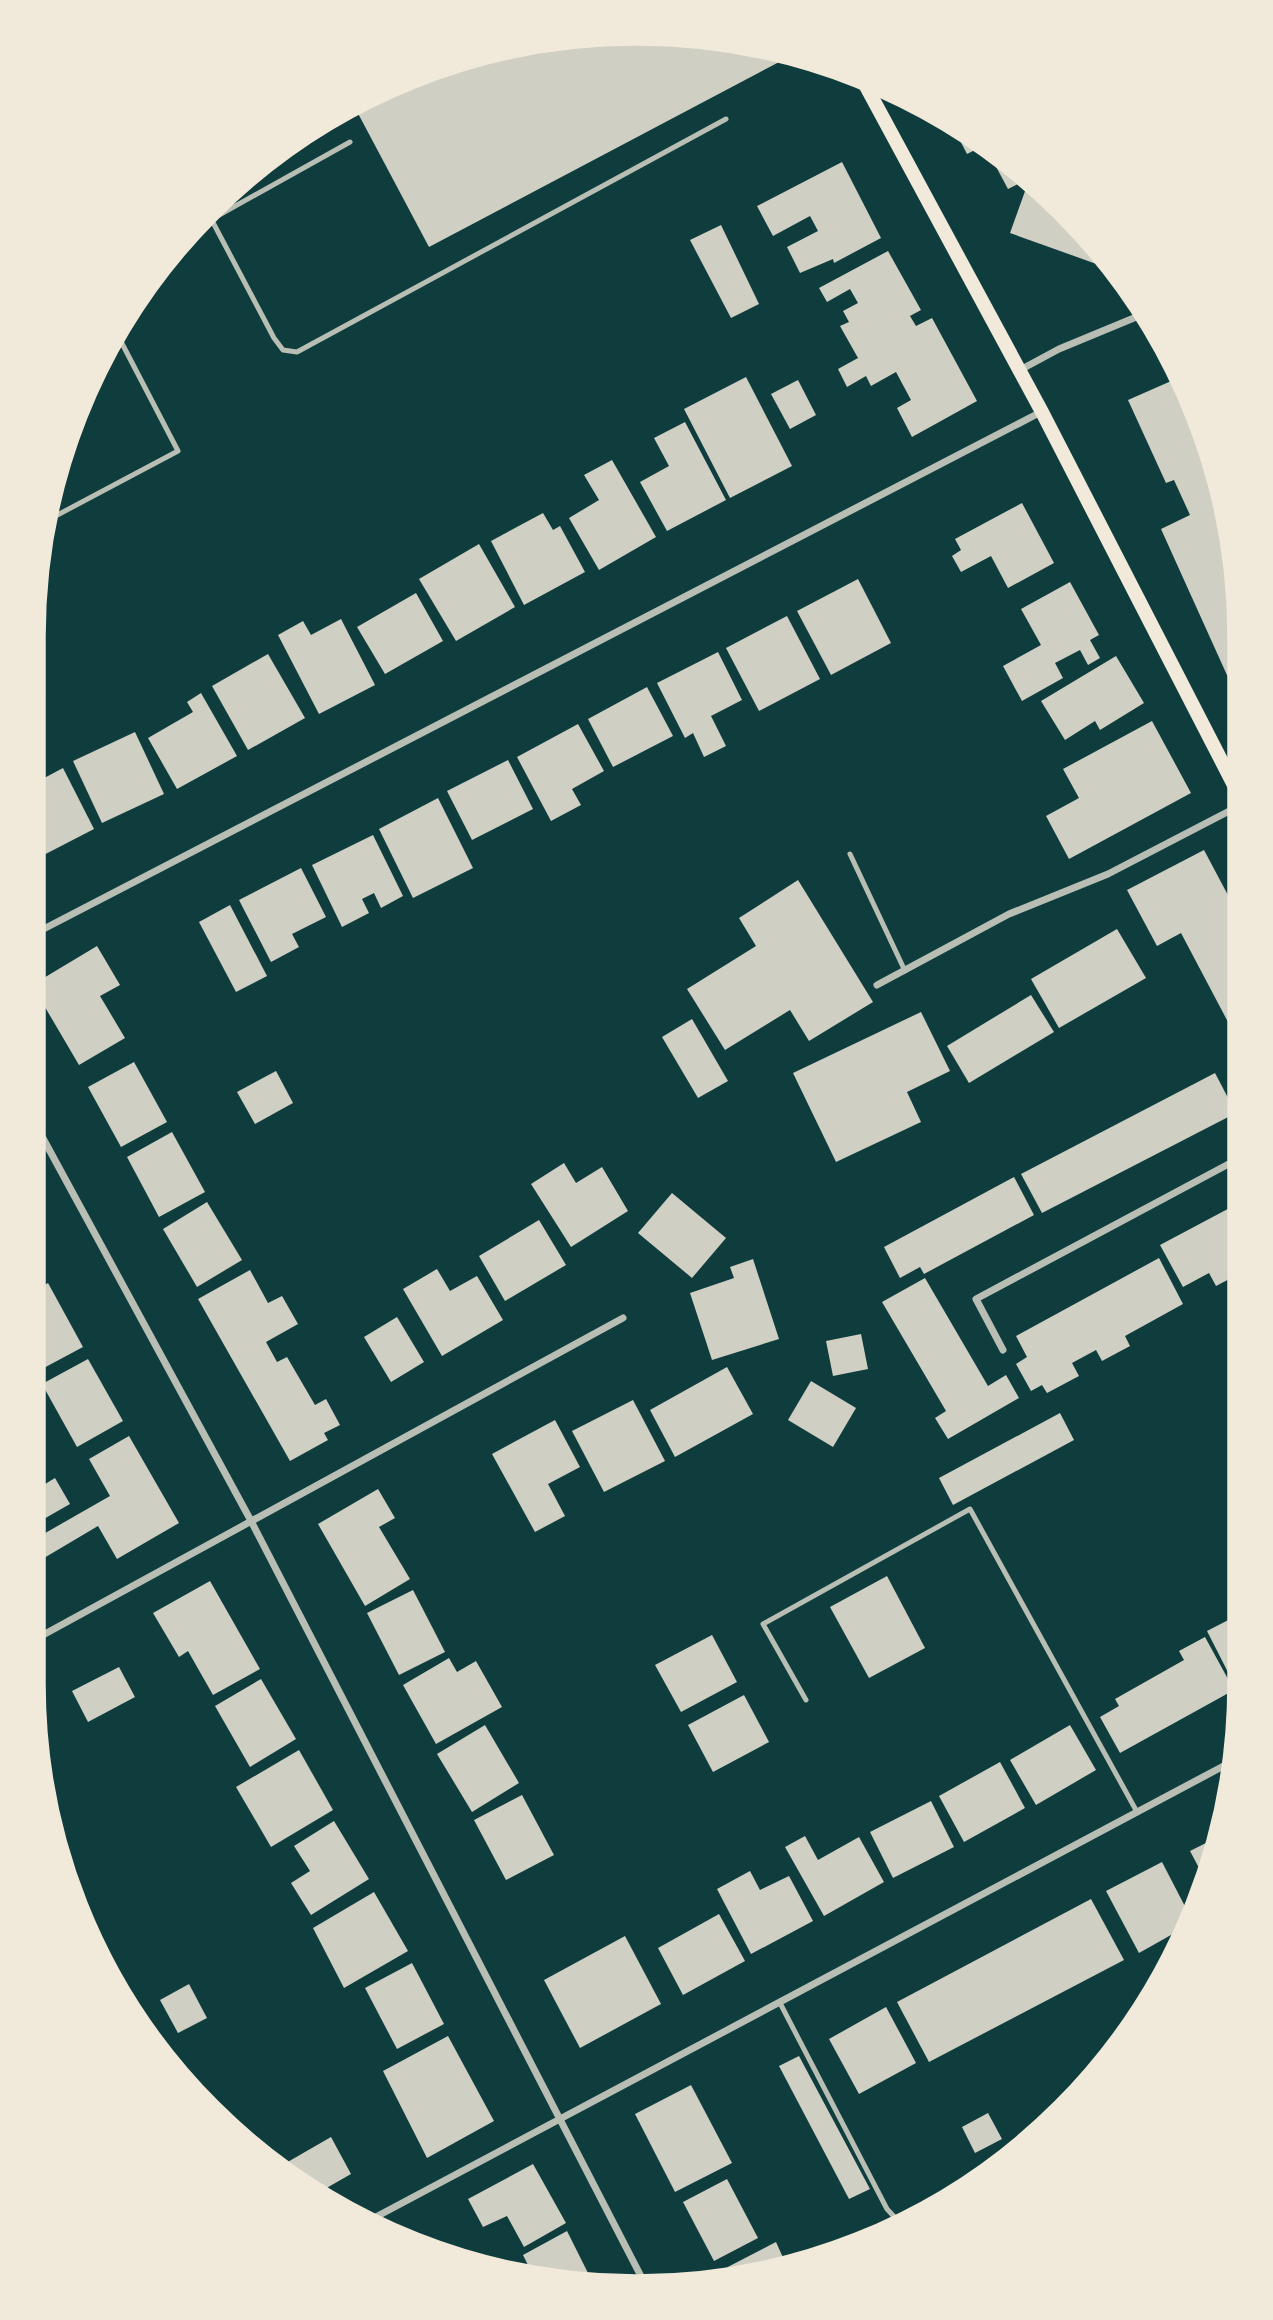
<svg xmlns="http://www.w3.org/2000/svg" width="1273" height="2320" viewBox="0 0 1273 2320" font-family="'Sofia Sans Condensed',sans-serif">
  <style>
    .building { fill: #cfcfc3 }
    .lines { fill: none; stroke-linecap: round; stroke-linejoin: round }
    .service { stroke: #b8beb3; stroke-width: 5 }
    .minor { stroke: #b8beb3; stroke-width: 7 }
    .secondary { stroke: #f1e9da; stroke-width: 14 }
    .rim { fill: none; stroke: #f1e9da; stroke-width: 3.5 }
  </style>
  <rect width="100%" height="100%" fill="#0f3d3e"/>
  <g class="building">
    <polygon points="597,33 716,37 775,51 781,61 429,247 353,104 369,94 480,52"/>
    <polygon points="950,121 973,139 983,146 967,154"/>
    <polygon points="998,158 1006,164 1026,180 1008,189 993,161"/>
    <polygon points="842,162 881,238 834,263 833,259 800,273 787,247 818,231 810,216 773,236 757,206"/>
    <polygon points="1028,183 1064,208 1105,258 1102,266 1010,233"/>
    <polygon points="721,225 759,304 731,318 690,240"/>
    <polygon points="888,251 921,310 910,316 916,326 932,318 977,401 912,437 897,408 911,400 896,372 871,386 866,376 847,387 838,369 858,358 840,326 849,322 843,311 858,303 850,289 827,302 819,288"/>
    <polygon points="746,377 792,466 730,498 684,409"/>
    <polygon points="1178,378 1209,442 1236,558 1237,681 1231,684 1161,529 1190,515 1174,480 1166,483 1128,400"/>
    <polygon points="798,380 816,415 790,429 771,394"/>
    <polygon points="685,422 726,500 667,531 640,482 669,466 654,438"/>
    <polygon points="612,460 656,537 599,570 569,518 599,500 584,475"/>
    <polygon points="1022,503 1054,563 1008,588 991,556 961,572 952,556 961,550 955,539"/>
    <polygon points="543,513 553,530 560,526 585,572 524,605 491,541"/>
    <polygon points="479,544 515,607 456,641 419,579"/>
    <polygon points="858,579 891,643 831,675 797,611"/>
    <polygon points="1070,582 1099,635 1090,640 1100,658 1088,665 1080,650 1055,663 1063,678 1022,701 1003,666 1041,645 1021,609"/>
    <polygon points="416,593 443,641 385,674 357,627"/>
    <polygon points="787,616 820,679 759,711 726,648"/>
    <polygon points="341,619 375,685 319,714 278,635 303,621 311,635"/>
    <polygon points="718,652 742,700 711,716 726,746 704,757 693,733 685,738 657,683"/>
    <polygon points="268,654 305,718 248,750 212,686"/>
    <polygon points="1116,656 1144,703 1100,730 1095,721 1065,740 1041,701"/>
    <polygon points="647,687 673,736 613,767 588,719"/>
    <polygon points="201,693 237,756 177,789 148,738 193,712 187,702"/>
    <polygon points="1152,721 1191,793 1069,859 1046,816 1079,798 1063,769"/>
    <polygon points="578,724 604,771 572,789 581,805 551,821 517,757"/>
    <polygon points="135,732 164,794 102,823 73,761"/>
    <polygon points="508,760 533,809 472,840 447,791"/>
    <polygon points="63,768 94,829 34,860 33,784"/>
    <polygon points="438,798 473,868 413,898 379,829"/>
    <polygon points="373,835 403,896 381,908 374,893 362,899 369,913 342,927 312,865"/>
    <polygon points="1204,850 1238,914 1238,1016 1228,1022 1181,933 1157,946 1127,890"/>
    <polygon points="301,868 326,917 292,934 299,947 271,962 239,900"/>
    <polygon points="798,880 873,1002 809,1041 790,1010 725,1050 687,989 756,946 739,918"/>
    <polygon points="230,905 267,976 236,992 199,922"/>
    <polygon points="1117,929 1146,978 1059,1028 1031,979"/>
    <polygon points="97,946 120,985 100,996 125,1038 79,1065 32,985"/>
    <polygon points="1031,995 1054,1032 969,1083 947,1046"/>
    <polygon points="921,1012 950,1071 907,1092 921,1122 836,1162 793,1073"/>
    <polygon points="692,1019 728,1081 698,1098 662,1037"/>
    <polygon points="134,1062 167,1122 121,1147 88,1087"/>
    <polygon points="276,1071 293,1103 255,1124 237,1092"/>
    <polygon points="1215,1073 1236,1113 1042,1213 1021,1174"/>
    <polygon points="172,1132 205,1192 159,1217 127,1157"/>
    <polygon points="564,1163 576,1183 602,1167 628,1211 571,1247 531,1184"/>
    <polygon points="1014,1177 1034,1215 924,1274 920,1267 900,1278 884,1247"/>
    <polygon points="672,1193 726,1238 692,1278 638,1233"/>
    <polygon points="207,1202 242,1260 197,1287 163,1229"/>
    <polygon points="1239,1203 1239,1257 1235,1259 1239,1274 1216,1286 1209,1273 1183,1287 1160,1245"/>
    <polygon points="539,1220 566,1265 505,1301 479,1256"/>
    <polygon points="32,1251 43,1271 32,1277"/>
    <polygon points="1159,1258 1183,1304 1125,1336 1130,1346 1102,1361 1096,1350 1072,1363 1079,1376 1047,1393 1042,1385 1031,1391 1016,1364 1027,1357 1016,1336"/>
    <polygon points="753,1259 779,1339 712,1360 690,1293 734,1278 730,1267"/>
    <polygon points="437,1269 450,1291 477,1276 503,1320 442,1356 403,1289"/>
    <polygon points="250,1270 268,1303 282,1296 298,1324 266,1342 277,1362 287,1357 315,1405 326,1399 340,1425 324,1433 328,1440 290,1461 198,1299"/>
    <polygon points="925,1278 988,1386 1006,1375 1019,1398 948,1439 935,1418 946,1411 882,1302"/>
    <polygon points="48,1283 83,1347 40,1370 32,1356 32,1292"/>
    <polygon points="397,1317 424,1362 391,1382 364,1337"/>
    <polygon points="861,1334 868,1369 833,1376 826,1341"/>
    <polygon points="88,1359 123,1421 77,1447 42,1384"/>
    <polygon points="727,1367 753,1414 675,1457 650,1410"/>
    <polygon points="811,1381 856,1408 833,1447 788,1420"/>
    <polygon points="633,1400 665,1461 604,1492 572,1431"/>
    <polygon points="1060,1413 1074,1440 953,1505 939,1478"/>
    <polygon points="555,1420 580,1467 548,1484 565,1516 535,1532 492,1454"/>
    <polygon points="129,1436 179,1523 117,1559 98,1526 44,1558 33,1540 110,1496 89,1459"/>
    <polygon points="55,1478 70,1504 35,1524 32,1518 32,1492"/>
    <polygon points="378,1489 395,1518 379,1527 410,1579 365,1606 318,1524"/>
    <polygon points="887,1576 925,1648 869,1678 830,1607"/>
    <polygon points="210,1581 260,1669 213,1695 188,1651 179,1657 153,1613"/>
    <polygon points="413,1590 445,1652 399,1675 367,1613"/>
    <polygon points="1240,1614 1240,1689 1237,1690 1207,1631"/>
    <polygon points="712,1635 737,1682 681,1712 655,1665"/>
    <polygon points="1205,1637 1234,1690 1120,1753 1100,1717 1119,1706 1115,1699 1184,1660 1179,1651"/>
    <polygon points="449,1658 457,1672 476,1661 502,1707 436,1744 403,1685"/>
    <polygon points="119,1667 135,1697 88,1722 72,1691"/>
    <polygon points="261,1679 296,1739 250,1767 215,1706"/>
    <polygon points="744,1695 769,1742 713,1772 688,1725"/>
    <polygon points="485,1725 519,1783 472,1812 437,1754"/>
    <polygon points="1070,1725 1096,1770 1036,1805 1010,1760"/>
    <polygon points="299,1750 333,1810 271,1847 236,1787"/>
    <polygon points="1000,1762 1025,1808 964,1842 939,1796"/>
    <polygon points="522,1795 554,1855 506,1880 474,1820"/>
    <polygon points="931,1801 954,1847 893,1878 870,1832"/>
    <polygon points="334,1821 369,1879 311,1915 291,1883 310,1871 294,1846"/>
    <polygon points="805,1836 818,1860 859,1837 884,1882 824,1916 785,1847"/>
    <polygon points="1218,1837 1210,1878 1207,1883 1190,1851"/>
    <polygon points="1162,1862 1191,1918 1187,1926 1139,1953 1106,1891"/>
    <polygon points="750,1871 760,1890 789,1876 813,1921 751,1954 717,1889"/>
    <polygon points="374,1892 408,1951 344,1988 313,1928"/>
    <polygon points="1091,1899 1124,1960 929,2062 897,2002"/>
    <polygon points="719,1914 745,1961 683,1995 658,1948"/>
    <polygon points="625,1936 661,2004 580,2048 544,1980"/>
    <polygon points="412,1963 444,2024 397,2049 365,1988"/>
    <polygon points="189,1984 207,2018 178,2033 160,2000"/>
    <polygon points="886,2007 916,2063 859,2094 829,2039"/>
    <polygon points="448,2036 494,2121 427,2158 383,2071"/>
    <polygon points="799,2056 870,2189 849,2199 779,2066"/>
    <polygon points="691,2085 732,2163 675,2192 635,2114"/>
    <polygon points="988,2113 1002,2139 975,2153 962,2127"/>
    <polygon points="331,2137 351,2174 316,2194 300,2186 279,2167"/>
    <polygon points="533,2164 566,2223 524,2247 507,2216 483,2227 468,2199"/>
    <polygon points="727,2179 758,2238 714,2261 683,2202"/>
    <polygon points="567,2231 591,2279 532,2273 523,2255"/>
    <polygon points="776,2242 785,2262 723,2276 720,2271"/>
  </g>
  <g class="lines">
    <g class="service">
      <polyline points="208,213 274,338 283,350 297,352 726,119"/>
      <polyline points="212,219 350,142"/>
      <polyline points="48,520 178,451 115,330"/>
      <polyline points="850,854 905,971"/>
      <polyline points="806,1700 763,1624 970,1509 1137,1812"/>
      <polyline points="780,2003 887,2209 900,2223"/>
    </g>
    <g class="minor">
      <polyline points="1020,370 1059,349 1146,313"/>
      <polyline points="32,935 1041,412"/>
      <polyline points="877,985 1009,914 1108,874 1237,807"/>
      <polyline points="32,1118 250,1519 645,2284"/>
      <polyline points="1003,1350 976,1299 1238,1159"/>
      <polyline points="32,1641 623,1318"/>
      <polyline points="372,2219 1233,1761"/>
    </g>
    <polyline class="secondary" points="861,77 1042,412 1237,791"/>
  </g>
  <path d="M0 0H1273V2320H0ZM636 44H637A592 592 0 0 1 1229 636V1684A592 592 0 0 1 637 2276H636A592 592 0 0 1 44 1684V636A592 592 0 0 1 636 44Z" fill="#f1e9da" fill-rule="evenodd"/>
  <path class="rim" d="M636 44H637A592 592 0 0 1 1229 636V1684A592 592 0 0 1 637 2276H636A592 592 0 0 1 44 1684V636A592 592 0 0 1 636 44Z"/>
</svg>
